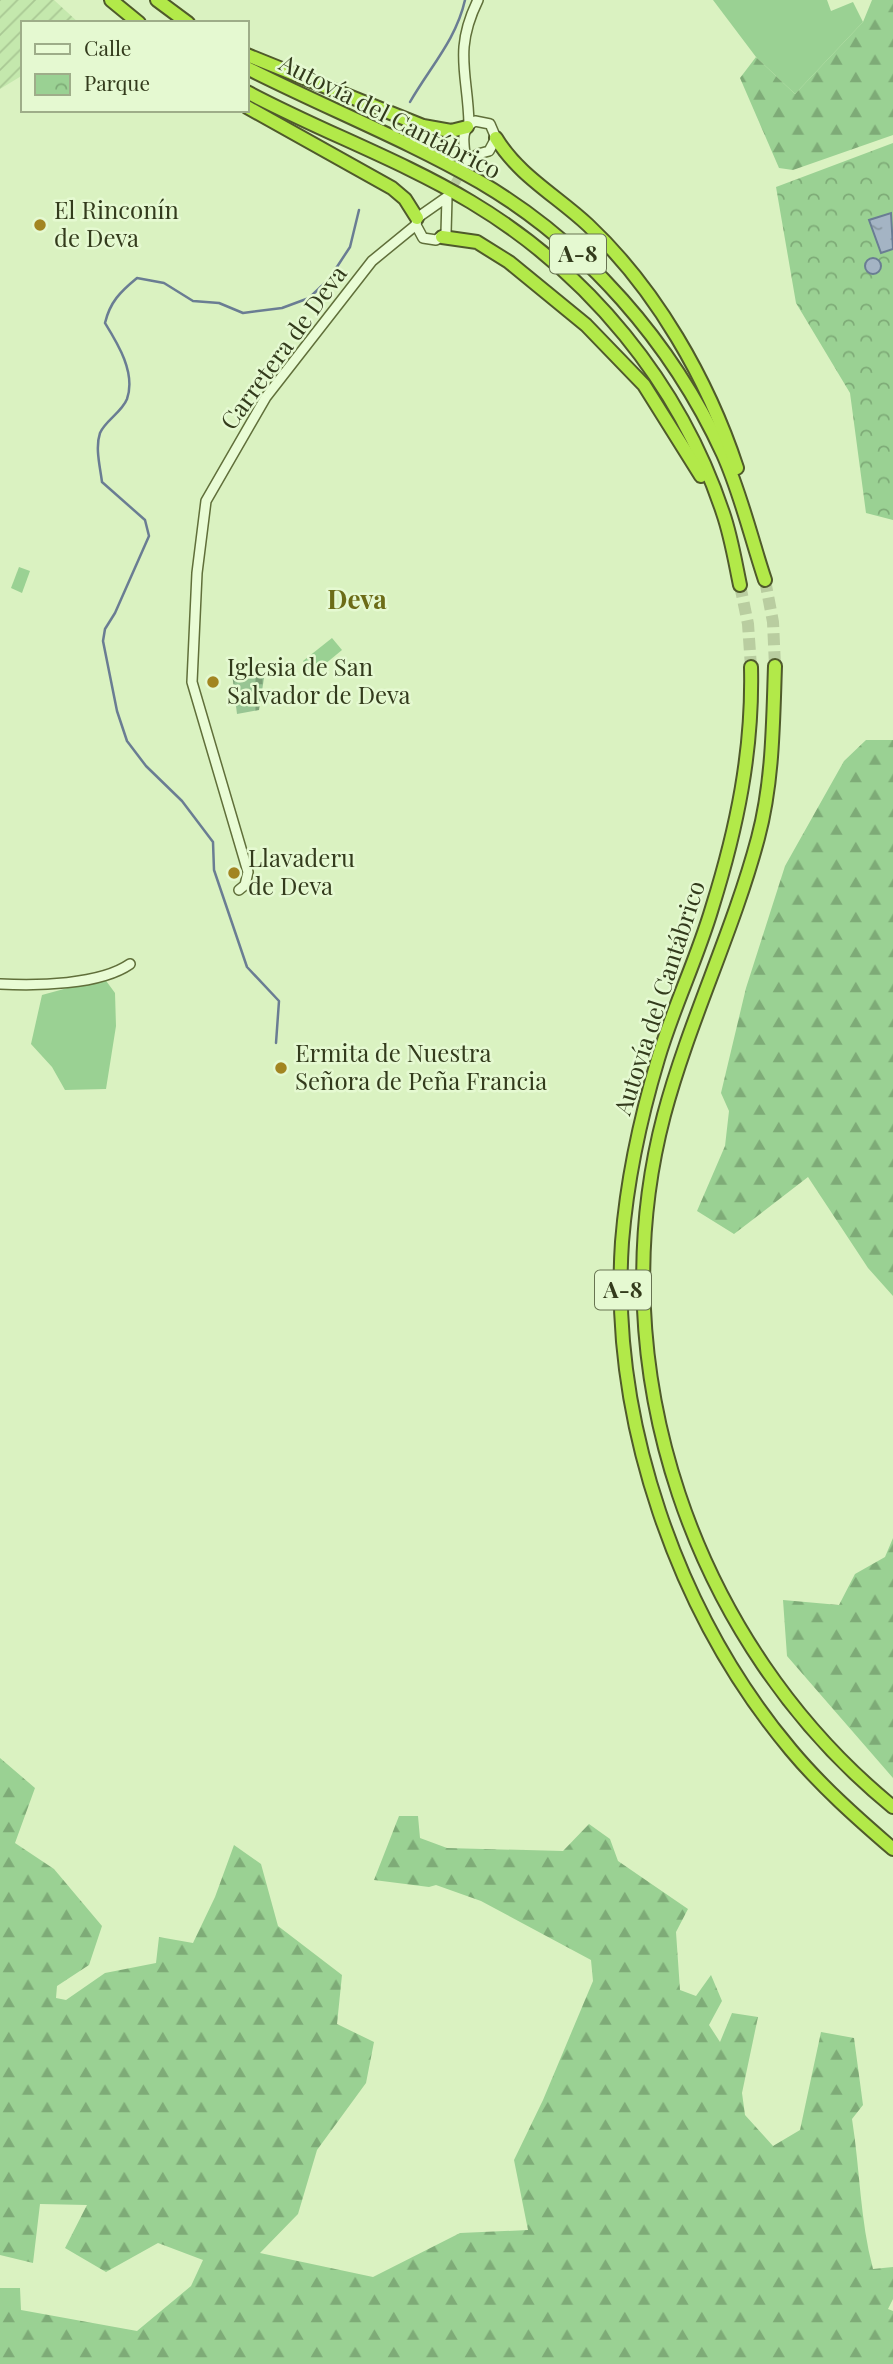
<svg xmlns="http://www.w3.org/2000/svg" width="893" height="2364" viewBox="0 0 893 2364" font-family="'Playfair Display',serif">
  <style>
    .farmland { fill: url(#farmland-furrows) }
    .green { fill: #9ad193 }
    .forest { fill: url(#forest-firs) }
    .cemetery { fill: url(#cemetery-stones) }
    .park { fill: url(#park-crowns) }
    .water { fill: url(#water-ripples); stroke: #6a7d93; stroke-width: 2 }
    .lines { fill: none; stroke-linecap: round; stroke-linejoin: round }
    .stream { stroke: #6a7d93; stroke-width: 2.5 }
    .secondary-tunnel { stroke: #b9cda0; stroke-width: 9; stroke-dasharray: 9 4.5; stroke-linecap: butt }
    .highway-tunnel { stroke: #b9cda0; stroke-width: 12; stroke-dasharray: 12 6; stroke-linecap: butt }
    .secondary-casing { stroke: #606f3a; stroke-width: 12 }
    .highway-casing { stroke: #4f5a2b; stroke-width: 16 }
    .secondary { stroke: #e9fcd5; stroke-width: 9 }
    .highway { stroke: #b2e949; stroke-width: 12 }
    .poi-dot { fill: #a28521; stroke: #e5f9d1; stroke-width: 2.5 }
    .labels { text-anchor: middle; stroke-width: 5; stroke-linejoin: round; paint-order: stroke }
    .shield { fill: #e5f9d1; stroke: #687452; stroke-width: 2 }
    .shield-label { font-size: 23px; font-weight: bold; fill: #333b1c }
    .street-label { font-size: 24px; fill: #333b1c; stroke: #e5f9d1 }
    .poi-label { font-size: 24px; fill: #333b1c; stroke: #e5f9d1; text-anchor: start }
    .neighbourhood-label { font-size: 26px; font-weight: bold; fill: #6c6c17; stroke: #e5f9d1 }
  </style>
  <defs>
    <pattern id="farmland-furrows" width="10" height="10" patternUnits="userSpaceOnUse" patternTransform="scale(1.75)"><rect width="10" height="10" fill="#c4e8ad"/><path d="M-1 1l2-2M0 10L10 0M9 11l2-2" fill="none" stroke="#a9c894"/></pattern>
    <pattern id="forest-firs" width="22" height="20" patternUnits="userSpaceOnUse" patternTransform="scale(1.75)"><rect width="22" height="20" fill="#9ad193"/><path d="M5 1l3.5 6h-7zM16 11l3.5 6h-7z" fill="#7eab77"/></pattern>
    <pattern id="cemetery-stones" width="16" height="16" patternUnits="userSpaceOnUse" patternTransform="scale(1.75)"><rect width="16" height="16" fill="#98c593"/><path d="M2 7V4a2 2 0 0 1 4 0v3zM10 15v-3a2 2 0 0 1 4 0v3z" fill="#7da177"/></pattern>
    <pattern id="park-crowns" width="20" height="18" patternUnits="userSpaceOnUse" patternTransform="scale(1.75)"><rect width="20" height="18" fill="#9ad193"/><path d="M2 6a3 3 0 1 1 6 0M12 15a3 3 0 1 1 6 0" fill="none" stroke="#7eab77"/></pattern>
    <pattern id="water-ripples" width="26" height="14" patternUnits="userSpaceOnUse" patternTransform="scale(1.75)"><rect width="26" height="14" fill="#a4b4c4"/><path d="M2 4q2-2 4 0t4 0M15 11q2-2 4 0t4 0" fill="none" stroke="#86949e"/></pattern>
  </defs>
  <rect width="100%" height="100%" fill="#daf2c1"/>
  <polygon class="farmland" points="0,0 54,0 79,23 23,23 23,75 0,89"/>
  <g class="green">
    <polygon points="713,0 827,0 831,11 853,2 863,22 795,94 756,57"/>
    <polygon points="19,567 30,571 22,593 11,588"/>
    <polygon points="332,638 342,650 313,674 303,661"/>
    <polygon points="104,978 115,993 116,1026 106,1089 65,1090 52,1067 31,1044 42,995"/>
  </g>
  <g class="forest">
    <polygon points="872,0 893,0 893,135 793,170 779,168 740,78 756,57 795,94 863,22"/>
    <polygon points="866,740 893,740 893,1296 868,1268 808,1177 734,1234 697,1211 725,1146 729,1111 721,1093 746,988 785,866 844,761"/>
    <polygon points="893,1538 893,1778 787,1656 783,1600 839,1605 855,1574 885,1557"/>
    <path d="M 0,1758 L 35,1788 L 15,1843 L 54,1869 L 102,1926 L 89,1965 L 57,1986 L 56,1998 L 66,2000 L 105,1973 L 156,1963 L 159,1937 L 193,1943 L 215,1897 L 234,1845 L 261,1864 L 278,1926 L 342,1975 L 337,2024 L 374,2042 L 366,2083 L 317,2150 L 298,2214 L 260,2253 L 373,2277 L 460,2233 L 528,2230 L 514,2160 L 543,2100 L 593,1981 L 591,1960 L 481,1901 L 436,1885 L 429,1887 L 374,1880 L 399,1816 L 418,1816 L 420,1838 L 447,1848 L 563,1851 L 589,1824 L 610,1839 L 618,1861 L 688,1909 L 676,1932 L 680,1990 L 696,1996 L 711,1975 L 722,2001 L 709,2025 L 720,2042 L 732,2013 L 758,2017 L 742,2093 L 745,2115 L 773,2146 L 800,2130 L 821,2032 L 854,2038 L 863,2105 L 852,2119 C 860,2169 860,2220 873,2269 L 893,2267 L 893,2299 L 888,2309 L 893,2311 L 893,2364 L 0,2364 L 0,2288 L 20,2288 L 21,2310 L 137,2331 L 191,2286 L 203,2260 L 158,2243 L 106,2272 L 65,2248 L 87,2205 L 40,2204 L 33,2263 L 0,2255 Z"/>
  </g>
  <polygon class="cemetery" points="232,673 264,678 259,710 237,714"/>
  <polygon class="park" points="893,143 893,520 866,513 850,393 796,303 776,187"/>
  <g class="water">
    <polygon points="891,213 893,249 881,253 869,220"/>
    <circle cx="873" cy="266" r="8"/>
  </g>
  <g class="lines">
    <g class="stream">
      <path d="M 410,102 C 430,67 456,40 465,0"/>
      <path d="M 276,1043 L 279,1001 L 247,967 L 214,870 L 213,842 L 182,801 L 146,766 L 127,741 L 117,711 L 103,641 L 105,629 L 115,613 L 149,536 L 145,520 L 102,482 C 100,466 95,448 100,433 C 105,421 122,412 127,399 C 136,373 118,344 105,323 C 110,302 120,292 137,278 L 164,283 L 193,301 L 219,303 L 243,313 L 282,308 L 309,298 L 329,279 L 350,247 L 359,210"/>
    </g>
    <polyline class="secondary-tunnel" points="448,195 464,168"/>
    <g class="highway-tunnel">
      <polyline points="765,580 773,622 775,666"/>
      <polyline points="740,585 748,624 751,667"/>
    </g>
    <defs>
      <g id="secondary">
        <path d="M 475,121 L 490,124 L 496,138 L 489,151 L 478,154 L 466,163 C 465,147 458,130 475,121 Z"/>
        <path d="M 469,124 C 468,74 453,51 478,0"/>
        <polygon points="447,197 446,233 436,240 423,238 416,225 417,218"/>
        <polyline points="239,890 245,885 248,872 192,682 197,573 206,501 266,397 372,261 416,225"/>
        <path d="M 0,984 C 36,986 100,985 130,964"/>
      </g>
      <g id="highway">
        <polyline points="111,0 139,23"/>
        <polyline points="157,0 188,23"/>
        <polyline points="247,55 423,126 451,131 467,127"/>
        <path d="M 247,68 C 324,107 405,139 480,182 C 586,244 672,343 723,454 C 741,494 751,538 765,580"/>
        <path d="M 247,92 C 320,131 399,159 471,202 C 588,272 680,383 723,513 C 731,536 735,561 740,585"/>
        <polyline points="247,107 392,188 405,199 417,218"/>
        <path d="M 496,138 C 518,175 557,196 588,225 C 656,289 708,380 737,468"/>
        <polyline points="442,237 477,242 509,262 586,325 644,385 701,476"/>
        <path d="M 775,666 C 773,723 773,782 758,838 C 733,932 689,1021 664,1115 C 598,1366 693,1644 893,1807"/>
        <path d="M 751,667 C 753,751 737,828 712,908 C 697,959 673,1008 658,1059 C 640,1119 627,1180 622,1242 C 610,1420 677,1614 791,1750 C 821,1786 857,1818 893,1849"/>
      </g>
    </defs>
    <use href="#secondary" class="secondary-casing"/>
    <use href="#highway" class="highway-casing"/>
    <use href="#secondary" class="secondary"/>
    <use href="#highway" class="highway"/>
  </g>
  <g class="poi-dot">
    <circle cx="40" cy="225" r="7"/>
    <circle cx="213" cy="682" r="7"/>
    <circle cx="234" cy="873" r="7"/>
    <circle cx="281" cy="1068" r="7"/>
  </g>
  <g class="labels">
    <g class="shield">
      <rect x="550" y="234.5" width="56" height="39" rx="5"/>
      <rect x="595" y="1270.5" width="56" height="39" rx="5"/>
    </g>
    <g class="shield-label">
      <text x="578" y="262">A-8</text>
      <text x="623" y="1298">A-8</text>
    </g>
    <g class="street-label">
      <text transform="translate(390 117) rotate(27)" y="8">Autovía del Cantábrico</text>
      <text transform="translate(284 348) rotate(-54)" y="8">Carretera de Deva</text>
      <text transform="translate(660 998) rotate(-72)" y="8">Autovía del Cantábrico</text>
    </g>
    <g class="poi-label">
      <text x="54" y="219">El Rinconín<tspan x="54" dy="28">de Deva</tspan></text>
      <text x="227" y="676">Iglesia de San<tspan x="227" dy="28">Salvador de Deva</tspan></text>
      <text x="248" y="867">Llavaderu<tspan x="248" dy="28">de Deva</tspan></text>
      <text x="295" y="1062">Ermita de Nuestra<tspan x="295" dy="28">Señora de Peña Francia</tspan></text>
    </g>
    <g class="neighbourhood-label">
      <text x="357" y="609">Deva</text>
    </g>
  </g>
  <rect x="21" y="21" width="228" height="91" fill="#e5f9d1" stroke="#9ead89" stroke-width="2"/>
  <rect x="35" y="44" width="35" height="10" fill="#e9fcd5" stroke="#9ead89" stroke-width="2"/>
  <text x="84" y="56" font-size="21" fill="#333b1c">Calle</text>
  <rect x="35" y="74" width="35" height="21" fill="url(#park-crowns)" stroke="#9ead89" stroke-width="2"/>
  <text x="84" y="91" font-size="21" fill="#333b1c">Parque</text>
</svg>
